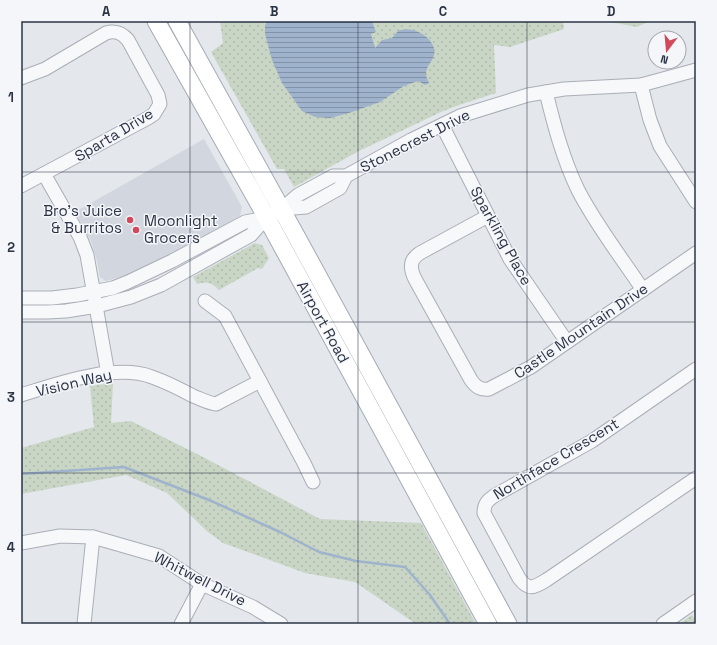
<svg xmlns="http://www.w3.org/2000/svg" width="717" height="645" viewBox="0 0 717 645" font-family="'Space Grotesk',sans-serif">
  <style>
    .built { fill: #d2d6de }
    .park { fill: url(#park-dots) }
    .water { fill: url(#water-rules) }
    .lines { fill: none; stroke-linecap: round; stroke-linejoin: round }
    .stream { stroke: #9fb4cc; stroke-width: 2.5 }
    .minor-casing { stroke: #a9aeb7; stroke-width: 15 }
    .major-casing { stroke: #a3abb8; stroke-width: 19 }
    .minor { stroke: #f7f8fa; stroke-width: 13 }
    .major { stroke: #fff; stroke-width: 17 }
    .grid { fill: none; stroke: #2b3445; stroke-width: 1; stroke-opacity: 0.55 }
    .poi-dot { fill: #d1495b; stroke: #f4f6f9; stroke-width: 1.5 }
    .labels { text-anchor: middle; stroke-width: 3; stroke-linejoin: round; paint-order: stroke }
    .street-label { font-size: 15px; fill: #2b3445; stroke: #f4f6f9 }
    .poi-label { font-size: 15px; fill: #2b3445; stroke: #f4f6f9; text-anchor: end }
    .neatline { fill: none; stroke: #2b3445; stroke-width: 1.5 }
    .grid-label { font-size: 13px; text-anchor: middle; font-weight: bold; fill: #2b3445 }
  </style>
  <defs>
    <pattern id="park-dots" width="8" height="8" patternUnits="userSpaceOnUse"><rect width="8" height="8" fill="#c9d6c5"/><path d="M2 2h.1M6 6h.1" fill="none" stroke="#adb8ab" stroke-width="1.8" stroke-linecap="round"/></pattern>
    <pattern id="water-rules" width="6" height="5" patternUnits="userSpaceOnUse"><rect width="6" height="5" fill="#9fb4cc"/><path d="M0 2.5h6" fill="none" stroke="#8293a7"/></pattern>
  </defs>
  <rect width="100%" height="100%" fill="#e4e7ec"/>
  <polygon class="built" points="204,139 242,207 240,216 160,260 131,274 106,281 100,277 97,261 91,241 75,212"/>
  <g class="park">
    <polygon points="220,21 563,21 564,29 510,47 494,45 496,93 459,105 441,112 357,152 294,187 284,169 277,169 211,52 223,43"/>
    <polygon points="605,21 650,21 637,27"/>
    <path d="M 255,243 L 262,245 L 269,258 L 262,269 L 258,268 L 219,290 C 213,283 207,281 197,284 L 193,277 Z"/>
    <polygon points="113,383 111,423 131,421 201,456 320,519 421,523 476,624 416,624 355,582 305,573 223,543 208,532 167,493 126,475 21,494 21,448 94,427 90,386"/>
    <polygon points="692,615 696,621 696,624 679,624"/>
  </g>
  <path class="water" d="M 267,21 L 372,21 L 376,32 L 371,34 L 375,48 L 382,40 L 392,38 C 394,36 396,33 398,31 C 411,25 430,35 434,48 C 437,59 426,64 426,74 C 426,77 428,80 429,83 L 425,85 L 418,81 L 404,86 L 380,102 L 349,113 L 330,118 L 315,117 L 302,111 L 282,83 L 272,60 L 265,34 L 265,26 Z"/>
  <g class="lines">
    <polyline class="stream" points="21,474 124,467 209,500 280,532 319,552 356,561 405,567 430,595 450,624"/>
    <defs>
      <g id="minor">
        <path d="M 21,78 L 45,69 L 106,33 C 116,30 122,33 128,40 L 158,95 L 160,104 L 154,114 L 148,118 L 21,186"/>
        <polyline points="641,85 650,120 660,146 696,202"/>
        <path d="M 546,92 C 554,125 563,159 578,190 C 596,225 621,257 643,290"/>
        <polyline points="442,125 510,259 567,342"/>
        <polyline points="44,174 80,237 87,255 108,374"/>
        <polyline points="282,209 306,207 340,188 346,176"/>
        <path d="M 488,216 L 420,253 C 409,260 410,269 415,279 L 471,380 C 476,387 480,390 489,389 L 531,367 L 696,253"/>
        <polyline points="21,298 52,298 77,295 113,288 128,282 172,261 245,222 266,218 282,209 298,195 333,176 346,176 411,140 460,116 528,95 564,89 641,85 696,70"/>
        <polyline points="205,301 225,316 304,463 313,482"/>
        <polyline points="21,312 47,312 66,311 97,306 131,297 161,285 251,235 266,218"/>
        <path d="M 696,369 L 592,441 L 494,496 C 487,501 484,504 484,513 L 519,578 C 529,592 535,587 548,579 L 696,478"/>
        <path d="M 21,395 C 56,384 115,363 152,377 C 166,382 180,389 193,396 C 201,399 208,403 216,404 L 260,381"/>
        <polyline points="21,543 60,536 93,537 159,556 202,584 253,607 281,624"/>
        <polyline points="84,624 93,537"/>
        <polyline points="181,624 202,584"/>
        <polyline points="663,624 696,601"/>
      </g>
      <g id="major">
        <polyline points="156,21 258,202 488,624"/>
        <polyline points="177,21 294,232 508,624"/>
      </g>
    </defs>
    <use href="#minor" class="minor-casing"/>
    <use href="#major" class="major-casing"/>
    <use href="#minor" class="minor"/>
    <use href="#major" class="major"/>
  </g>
  <path class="grid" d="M 190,21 L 190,624M 358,21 L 358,624M 527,21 L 527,624M 21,172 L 696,172M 21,322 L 696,322M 21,473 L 696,473"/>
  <g class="poi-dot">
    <circle cx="130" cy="220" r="4"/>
    <circle cx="136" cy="230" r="4"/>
  </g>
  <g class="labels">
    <g class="street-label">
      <text transform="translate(114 135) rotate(-31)" y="5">Sparta Drive</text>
      <text transform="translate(415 141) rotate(-27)" y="5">Stonecrest Drive</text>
      <text transform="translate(501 236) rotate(61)" y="5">Sparkling Place</text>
      <text transform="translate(323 322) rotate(61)" y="5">Airport Road</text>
      <text transform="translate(581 331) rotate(-34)" y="5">Castle Mountain Drive</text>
      <text transform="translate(74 383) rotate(-13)" y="5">Vision Way</text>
      <text transform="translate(556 459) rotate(-31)" y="5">Northface Crescent</text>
      <text transform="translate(200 579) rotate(27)" y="5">Whitwell Drive</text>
    </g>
    <g class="poi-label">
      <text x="122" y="216">Bro’s Juice<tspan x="122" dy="17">&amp; Burritos</tspan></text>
      <text x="144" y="226" text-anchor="start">Moonlight<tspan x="144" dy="17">Grocers</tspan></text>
    </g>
  </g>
  <rect width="717" height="645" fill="none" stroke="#f4f6f9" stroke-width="44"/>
  <g transform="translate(667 50) rotate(196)"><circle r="19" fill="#f4f6f9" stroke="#a4a8b1"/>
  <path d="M0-3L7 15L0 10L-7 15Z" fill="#d1495b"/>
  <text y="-6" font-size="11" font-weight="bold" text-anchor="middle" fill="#2b3445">N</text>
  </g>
  <rect x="22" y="22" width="673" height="601" class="neatline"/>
  <g class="grid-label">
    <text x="106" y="16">A</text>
    <text x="274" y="16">B</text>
    <text x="443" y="16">C</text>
    <text x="611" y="16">D</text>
    <text x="11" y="102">1</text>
    <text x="11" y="252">2</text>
    <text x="11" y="402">3</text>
    <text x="11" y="552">4</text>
  </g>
</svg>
